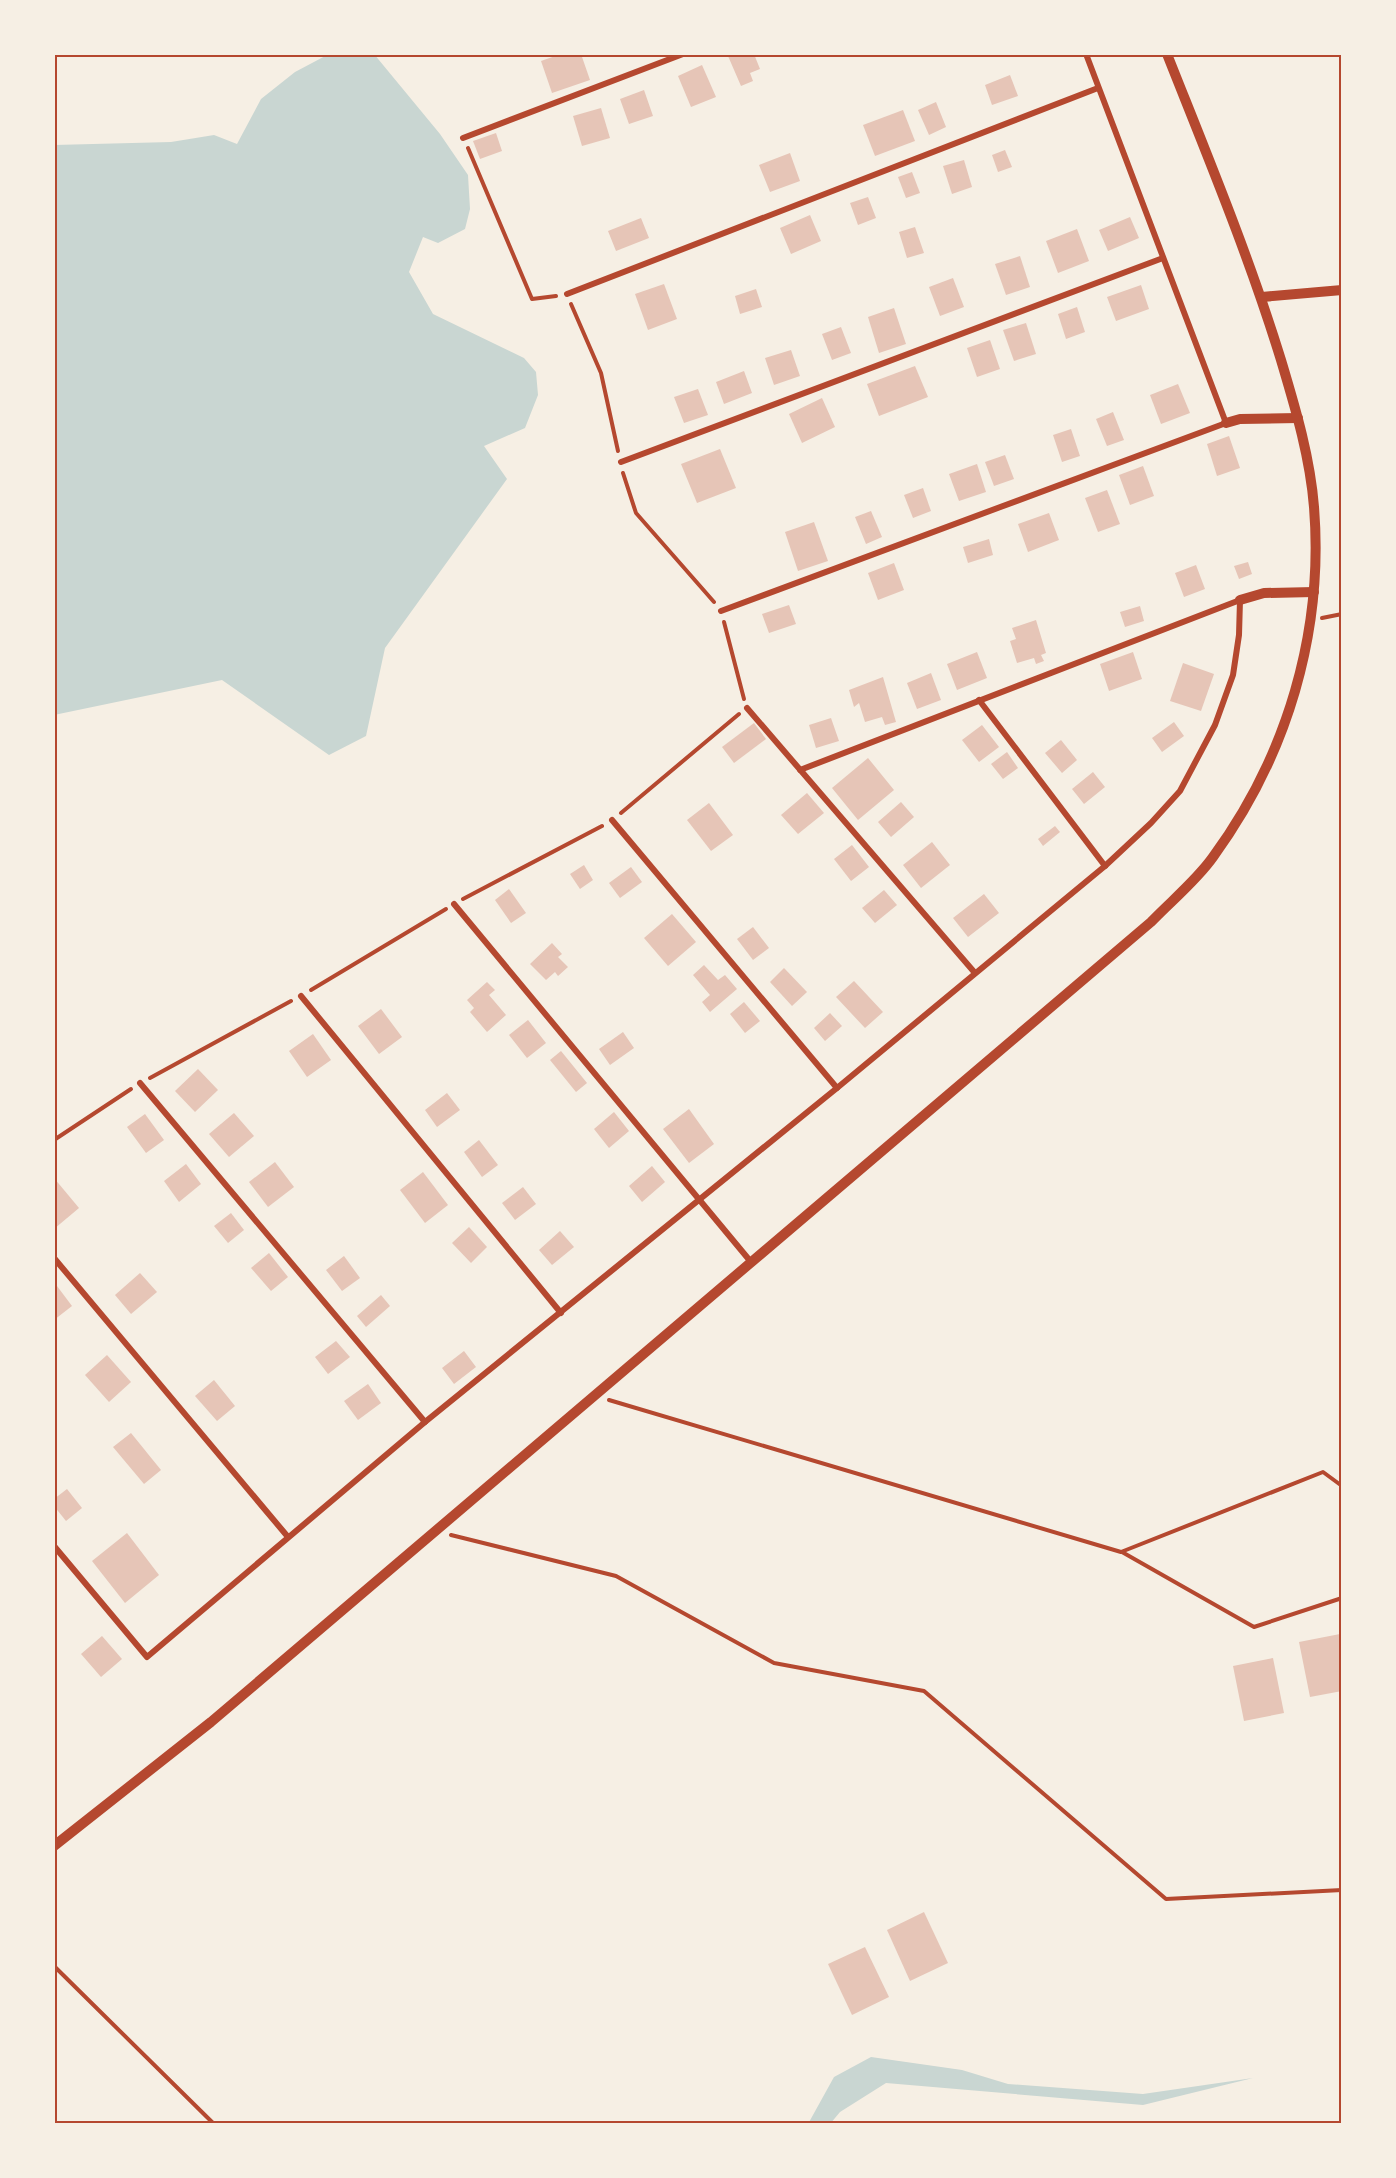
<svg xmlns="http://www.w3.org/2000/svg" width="1396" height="2178" viewBox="0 0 1396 2178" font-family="Ubuntu,sans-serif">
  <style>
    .water { fill: #c9d6d2 }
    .building { fill: #e6c5b7 }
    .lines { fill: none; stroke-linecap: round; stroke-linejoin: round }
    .path { stroke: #b5482f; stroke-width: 4 }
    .minor { stroke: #b5482f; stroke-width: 6 }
    .tertiary { stroke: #b5482f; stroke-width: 10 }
    .neatline { fill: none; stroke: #b5482f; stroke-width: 2 }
  </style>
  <rect width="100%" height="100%" fill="#f6efe4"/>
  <g class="water">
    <polygon points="329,54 374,54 440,134 468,175 470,209 465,229 438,243 423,237 409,272 433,314 524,358 536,372 538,395 525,428 484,446 507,479 385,648 366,736 329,755 222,680 54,715 54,145 171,142 214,135 237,144 261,99 295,72"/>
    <polygon points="871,2057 962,2070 1008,2084 1143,2094 1253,2078 1143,2105 886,2083 840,2112 830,2124 808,2124 834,2077"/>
  </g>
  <g class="building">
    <polygon points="561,54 581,54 590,80 552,93 541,61"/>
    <polygon points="733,54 754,54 760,69 750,73 753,81 741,86 728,56"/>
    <polygon points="702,65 716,97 691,107 678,76"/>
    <polygon points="1010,75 1018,96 992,105 985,85"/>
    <polygon points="644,90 653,116 629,124 620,99"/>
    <polygon points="936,102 946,127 929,135 918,110"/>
    <polygon points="601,108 610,138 582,146 573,116"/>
    <polygon points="903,110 915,141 875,156 863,125"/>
    <polygon points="496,133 502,151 480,159 473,141"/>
    <polygon points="1005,150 1012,167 998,172 992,155"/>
    <polygon points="790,153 800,181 770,192 759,165"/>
    <polygon points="964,160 972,187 952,194 943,166"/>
    <polygon points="912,172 920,193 906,198 898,177"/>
    <polygon points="868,197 876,218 858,225 850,203"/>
    <polygon points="810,215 821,241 791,254 780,228"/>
    <polygon points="1130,217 1139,238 1108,251 1099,230"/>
    <polygon points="641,218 649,238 616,251 608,231"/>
    <polygon points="915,227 924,253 907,258 899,232"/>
    <polygon points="1077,229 1089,261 1058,273 1046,241"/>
    <polygon points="1020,256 1030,287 1006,295 995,264"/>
    <polygon points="953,278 964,307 940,316 929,287"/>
    <polygon points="664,284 677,319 648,330 635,294"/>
    <polygon points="1141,285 1149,309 1116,321 1107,297"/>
    <polygon points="756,289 762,307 740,314 735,296"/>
    <polygon points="1077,307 1085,332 1066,339 1058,314"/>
    <polygon points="894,308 906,344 879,353 868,317"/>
    <polygon points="1026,323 1036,354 1014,361 1003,330"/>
    <polygon points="841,327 851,353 832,360 822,334"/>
    <polygon points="990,340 1000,369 977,377 967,348"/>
    <polygon points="791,350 800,376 774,385 765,358"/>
    <polygon points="915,366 928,397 879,416 867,384"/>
    <polygon points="744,371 752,393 724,404 716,382"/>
    <polygon points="1178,384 1190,413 1161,424 1150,395"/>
    <polygon points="698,389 708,415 684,423 674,397"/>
    <polygon points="822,398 835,427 802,443 789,414"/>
    <polygon points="1113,412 1124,440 1107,446 1096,419"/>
    <polygon points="1071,429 1080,456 1062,462 1053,435"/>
    <polygon points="1229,436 1240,468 1217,476 1207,444"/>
    <polygon points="720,449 736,488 697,503 681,464"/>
    <polygon points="1005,455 1014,479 994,486 985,462"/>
    <polygon points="977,464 986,492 959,501 949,474"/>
    <polygon points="1143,466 1154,496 1130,505 1119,475"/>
    <polygon points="923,488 931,511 913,518 904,495"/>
    <polygon points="1107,490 1120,524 1098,532 1085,498"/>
    <polygon points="871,511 882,537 866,544 855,517"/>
    <polygon points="1049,513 1059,540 1028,552 1018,524"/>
    <polygon points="814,522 828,561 798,571 785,532"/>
    <polygon points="989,539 993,555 968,563 963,547"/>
    <polygon points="1248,562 1252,574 1239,579 1234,566"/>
    <polygon points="894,563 904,590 878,600 868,573"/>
    <polygon points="1196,565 1205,589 1184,597 1175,573"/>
    <polygon points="789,605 796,624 769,633 762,614"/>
    <polygon points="1140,606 1144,621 1125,627 1120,612"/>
    <polygon points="1036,620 1046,653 1041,655 1044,661 1036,664 1034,658 1017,663 1010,641 1016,639 1012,628"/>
    <polygon points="977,652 987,678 957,690 947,664"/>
    <polygon points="1133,652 1142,679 1109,691 1100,664"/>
    <polygon points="1183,663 1214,674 1201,711 1170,701"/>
    <polygon points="931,673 941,700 917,709 907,683"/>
    <polygon points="883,677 896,722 885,725 882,717 865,722 859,703 854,707 849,690"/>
    <polygon points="831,718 839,741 816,748 809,725"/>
    <polygon points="1174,722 1184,736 1162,752 1152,738"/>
    <polygon points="754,723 766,739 734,763 722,747"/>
    <polygon points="982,725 999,747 979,762 962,740"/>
    <polygon points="1061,740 1077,760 1062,773 1045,753"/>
    <polygon points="1007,752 1018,768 1003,779 991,764"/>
    <polygon points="868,758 894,790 858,820 832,788"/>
    <polygon points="1093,772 1105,787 1084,804 1072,789"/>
    <polygon points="807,793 824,813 798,834 781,815"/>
    <polygon points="901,802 914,817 891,837 878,822"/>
    <polygon points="709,803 733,835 711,851 687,820"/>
    <polygon points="1055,826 1060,832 1043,846 1038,839"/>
    <polygon points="932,842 950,865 921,888 903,865"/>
    <polygon points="852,845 869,867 851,881 834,859"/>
    <polygon points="584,865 593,880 580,889 570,874"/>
    <polygon points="631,867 642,882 620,898 609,883"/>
    <polygon points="509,889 526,913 511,923 495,900"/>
    <polygon points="884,890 897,905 875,923 862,908"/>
    <polygon points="984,894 999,913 968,937 953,918"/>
    <polygon points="672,914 696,942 668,966 644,938"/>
    <polygon points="753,927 769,948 753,960 737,939"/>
    <polygon points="552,943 562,954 558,957 568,967 558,976 555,972 546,980 530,964"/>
    <polygon points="704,965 718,980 725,975 737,989 710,1012 702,1002 710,995 693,975"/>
    <polygon points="784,968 807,992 792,1006 770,982"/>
    <polygon points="854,981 883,1012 865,1028 836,997"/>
    <polygon points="487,982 495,990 489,995 506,1015 487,1032 470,1012 474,1008 467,1000"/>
    <polygon points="744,1002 760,1021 745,1033 730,1014"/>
    <polygon points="381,1009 402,1037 379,1054 358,1026"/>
    <polygon points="830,1013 842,1026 825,1041 814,1028"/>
    <polygon points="528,1020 546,1043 527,1058 509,1035"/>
    <polygon points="623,1032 634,1048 610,1065 599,1049"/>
    <polygon points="313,1034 331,1060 307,1077 289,1051"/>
    <polygon points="561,1051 587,1083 576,1092 550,1060"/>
    <polygon points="198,1069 218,1090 195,1112 175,1091"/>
    <polygon points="447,1093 460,1110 437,1127 425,1110"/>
    <polygon points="689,1109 714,1144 689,1163 663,1129"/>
    <polygon points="614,1112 629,1131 609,1148 594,1129"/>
    <polygon points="234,1113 254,1136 229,1157 209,1134"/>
    <polygon points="145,1114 164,1140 146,1153 127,1127"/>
    <polygon points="479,1140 498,1165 482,1177 464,1152"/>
    <polygon points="275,1162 294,1187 268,1207 249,1182"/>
    <polygon points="186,1164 201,1184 179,1202 164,1181"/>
    <polygon points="652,1166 665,1182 642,1202 629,1186"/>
    <polygon points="423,1172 448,1205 425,1223 400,1190"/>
    <polygon points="54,1178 79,1208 54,1229"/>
    <polygon points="523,1187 536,1204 515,1220 502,1203"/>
    <polygon points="231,1213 244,1230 228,1243 214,1226"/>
    <polygon points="469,1227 487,1247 471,1263 452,1243"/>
    <polygon points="560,1231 574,1247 552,1265 539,1250"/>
    <polygon points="269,1253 288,1277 271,1291 251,1268"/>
    <polygon points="344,1256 360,1278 342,1291 326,1270"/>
    <polygon points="140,1273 157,1292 131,1314 115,1295"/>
    <polygon points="54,1282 72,1306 54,1320"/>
    <polygon points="381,1295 390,1306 366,1327 357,1316"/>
    <polygon points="336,1341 350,1357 328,1374 315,1357"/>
    <polygon points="464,1351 476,1367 454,1384 442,1368"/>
    <polygon points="107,1355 131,1382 109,1402 85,1375"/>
    <polygon points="214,1380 235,1406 217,1421 195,1396"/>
    <polygon points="368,1384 381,1403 358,1420 344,1401"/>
    <polygon points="131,1433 161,1470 144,1484 113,1447"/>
    <polygon points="67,1489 82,1508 66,1521 54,1506 54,1499"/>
    <polygon points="127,1533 159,1575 125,1603 92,1561"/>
    <polygon points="1340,1634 1342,1691 1310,1697 1299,1642"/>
    <polygon points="102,1636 122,1659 101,1677 81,1654"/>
    <polygon points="1273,1658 1284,1713 1244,1721 1233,1666"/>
    <polygon points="924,1912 948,1963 910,1981 887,1930"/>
    <polygon points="865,1947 889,1997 852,2015 828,1964"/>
  </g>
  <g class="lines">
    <g class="path">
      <polyline points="468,148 532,299 556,296"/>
      <polyline points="571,304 601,373 618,451"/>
      <polyline points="623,473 636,513 714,602"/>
      <polyline points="1322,618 1342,614"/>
      <polyline points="724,622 744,699"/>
      <polyline points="621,813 739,714"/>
      <polyline points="463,899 602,826"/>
      <polyline points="311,990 446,909"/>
      <polyline points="150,1078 291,1001"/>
      <polyline points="54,1140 131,1089"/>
      <polyline points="609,1400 1121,1552 1323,1472 1342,1486"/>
      <polyline points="451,1535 616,1576 774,1663 924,1691 1166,1899 1342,1890"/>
      <polyline points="1122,1552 1254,1627 1342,1598"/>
      <polyline points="54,1966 214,2124"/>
    </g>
    <g class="minor">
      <polyline points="463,138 683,54"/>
      <polyline points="567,294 1098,88"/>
      <polyline points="621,462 1163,258"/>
      <polyline points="721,611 1226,423 1086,54"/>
      <polyline points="979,700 1105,866"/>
      <polyline points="747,708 975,973"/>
      <polyline points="612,820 837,1088"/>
      <polyline points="454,904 751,1262"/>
      <polyline points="301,996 561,1313"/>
      <polyline points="140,1083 425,1422"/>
      <polyline points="54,1258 288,1537"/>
      <polyline points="54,1546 147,1657 425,1422 837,1088 1105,866 1151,823 1180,791 1215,725 1233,675 1239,635 1240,600 800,770"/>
    </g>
    <g class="tertiary">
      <polyline points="1262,297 1342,290"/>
      <polyline points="1226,423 1240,419 1298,418"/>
      <polyline points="1240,600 1264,593 1314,592"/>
      <path d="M 54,1846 L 211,1722 L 1151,922 C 1171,901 1196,881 1213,857 C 1287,756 1324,632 1314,507 C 1310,456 1295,407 1281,360 C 1249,256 1207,155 1167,54"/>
    </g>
  </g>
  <rect width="1396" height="2178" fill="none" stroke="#f6efe4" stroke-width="111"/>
  <rect x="56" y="56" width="1284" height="2066" class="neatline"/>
</svg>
